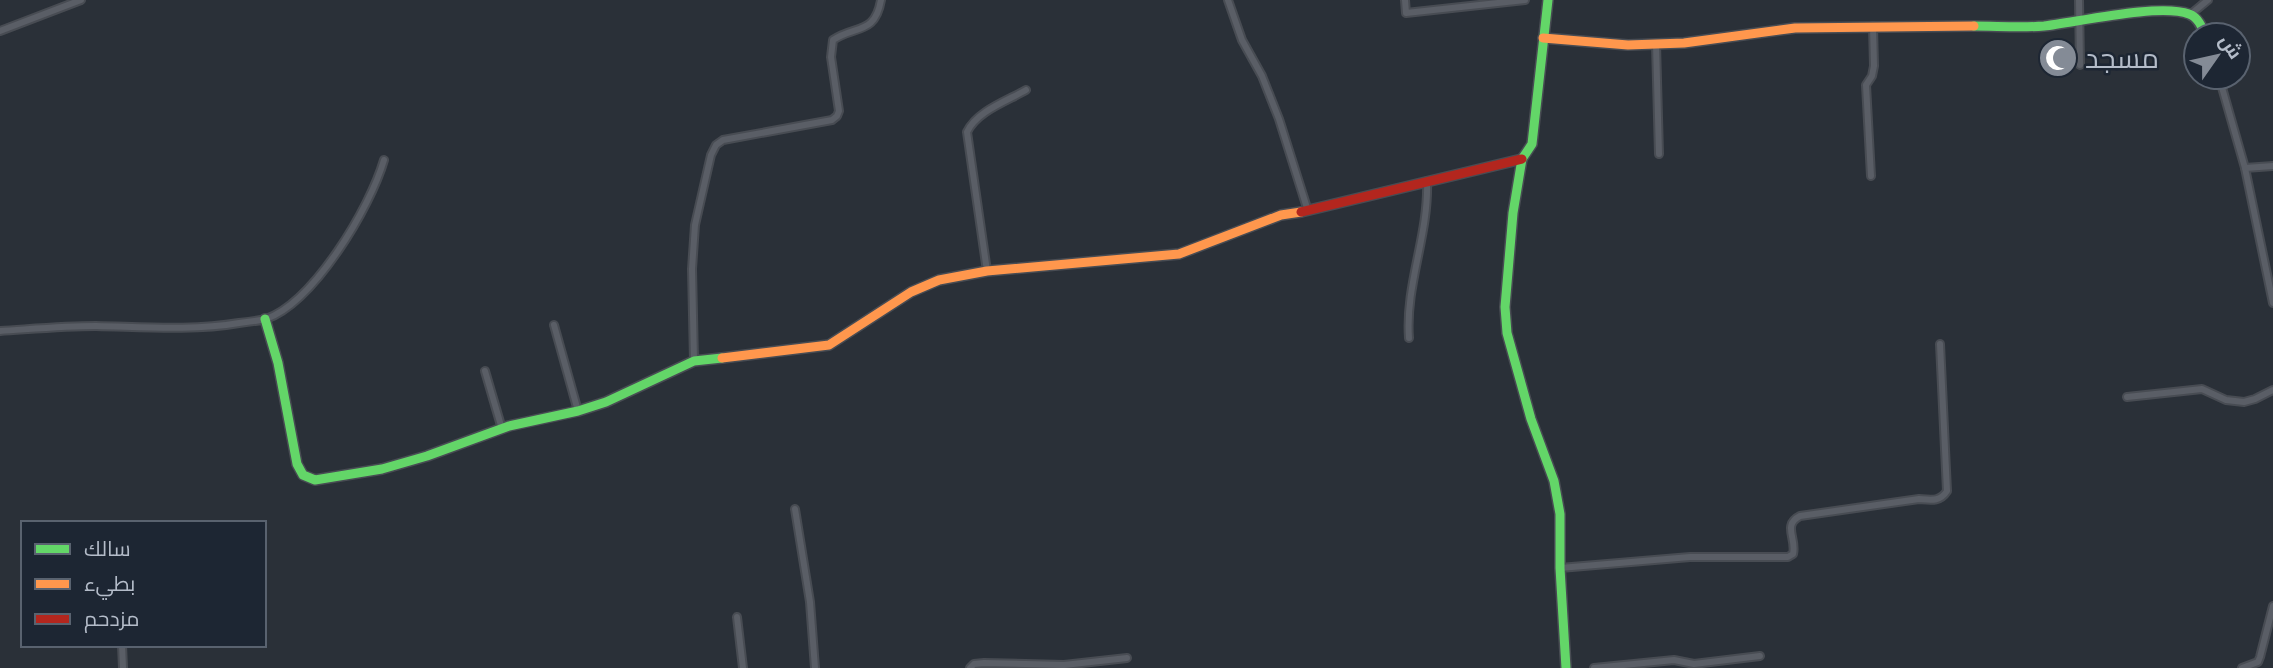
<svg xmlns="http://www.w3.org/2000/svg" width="2273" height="668" viewBox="0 0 2273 668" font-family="'Alegreya Sans',Cairo,sans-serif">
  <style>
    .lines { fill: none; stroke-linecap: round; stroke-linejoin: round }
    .street-casing { stroke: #484c53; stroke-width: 10 }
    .fast-casing { stroke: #484c53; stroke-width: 12 }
    .slow-casing { stroke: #484c53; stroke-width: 12 }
    .jam-casing { stroke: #484c53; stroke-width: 12 }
    .street { stroke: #5a5e66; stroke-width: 6 }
    .fast { stroke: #63d668; stroke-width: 9 }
    .slow { stroke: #ff974d; stroke-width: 9 }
    .jam { stroke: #b3261e; stroke-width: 9 }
    .labels { text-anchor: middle; stroke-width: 5; stroke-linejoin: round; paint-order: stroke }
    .poi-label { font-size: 28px; fill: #b4bcc9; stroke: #1d2633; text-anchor: start }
  </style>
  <rect width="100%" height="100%" fill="#2a3038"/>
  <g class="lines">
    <defs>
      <g id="street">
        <polyline points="1228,0 1242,40 1262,76 1279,119 1308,211"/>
        <polyline points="1405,0 1406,13 1525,0"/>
        <polyline points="2079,0 2080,65"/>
        <polyline points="2191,14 2208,0"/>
        <polyline points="0,31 81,0"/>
        <polyline points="1656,44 1659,154"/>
        <polyline points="2219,77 2245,168 2273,303"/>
        <polyline points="2245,168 2273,166"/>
        <polyline points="1871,176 1866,85 1872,76 1874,66 1873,26"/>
        <path d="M 987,271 L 967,132 C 977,111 1007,101 1026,90"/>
        <polyline points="554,325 578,411"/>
        <path d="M 0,331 C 32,329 64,326 96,326 C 144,327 192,331 239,323 C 248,322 257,321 266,319 C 314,302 370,208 384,160"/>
        <path d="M 1409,338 C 1405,285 1429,235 1427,181"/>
        <path d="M 694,361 L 692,269 L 695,225 L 711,155 L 716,145 L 723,140 L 832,120 L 837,116 L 839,111 L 831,57 L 833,40 C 855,25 875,35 881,0"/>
        <polyline points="485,371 502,429"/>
        <polyline points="2127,397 2202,389 2226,400 2244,402 2255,399 2273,390"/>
        <polyline points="795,509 810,602 815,668"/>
        <path d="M 1560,568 L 1690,557 L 1788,557 L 1793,554 C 1797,539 1782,525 1800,516 L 1919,499 C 1931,500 1940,502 1947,491 L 1940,344"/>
        <polyline points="737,617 743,668"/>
        <polyline points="122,645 123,668"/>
        <polyline points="970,668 974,664 984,663 1064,665 1127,658"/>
        <polyline points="1594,668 1674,660 1694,664 1760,656"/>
        <polyline points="2242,668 2258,662 2260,657 2273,606"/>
      </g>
      <g id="fast">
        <polyline points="1548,0 1532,144 1522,159 1513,213 1505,307 1507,333 1531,419 1554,481 1560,514 1560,568 1566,668"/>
        <path d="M 1974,26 C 1997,26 2021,28 2044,26 C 2078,22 2160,3 2189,14 C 2198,17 2202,27 2205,35"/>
        <polyline points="265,319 278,363 297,464 303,475 315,480 382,469 427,456 509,426 578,411 606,402 694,361 722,358"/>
      </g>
      <g id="slow">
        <polyline points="1543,38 1628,45 1684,43 1795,28 1974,26"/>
        <polyline points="722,358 829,345 911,292 939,280 987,271 1179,254 1281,215 1301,212"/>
      </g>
      <polyline id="jam" points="1301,212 1522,159"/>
    </defs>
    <use href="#street" class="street-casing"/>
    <use href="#fast" class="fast-casing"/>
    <use href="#slow" class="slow-casing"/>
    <use href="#jam" class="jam-casing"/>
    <use href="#street" class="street"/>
    <use href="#fast" class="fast"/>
    <use href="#slow" class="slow"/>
    <use href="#jam" class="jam"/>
  </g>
  <defs>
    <symbol id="mosque-disc" viewBox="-11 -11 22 22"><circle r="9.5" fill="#848b96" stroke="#1d2633"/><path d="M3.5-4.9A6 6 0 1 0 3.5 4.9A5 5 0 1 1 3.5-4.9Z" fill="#fff"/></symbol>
  </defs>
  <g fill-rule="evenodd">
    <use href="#mosque-disc" x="2036" y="36" width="44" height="44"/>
  </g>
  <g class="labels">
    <g class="poi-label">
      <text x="2085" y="68">مسجد</text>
    </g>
  </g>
  <rect x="21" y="521" width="245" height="126" fill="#1d2633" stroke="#59626f" stroke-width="2"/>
  <rect x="35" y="544" width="35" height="10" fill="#63d668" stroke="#59626f" stroke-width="2"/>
  <text x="84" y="556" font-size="21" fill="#b4bcc9">سالك</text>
  <rect x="35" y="579" width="35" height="10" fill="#ff974d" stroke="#59626f" stroke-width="2"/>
  <text x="84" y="591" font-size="21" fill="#b4bcc9">بطيء</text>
  <rect x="35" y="614" width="35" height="10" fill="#b3261e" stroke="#59626f" stroke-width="2"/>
  <text x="84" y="626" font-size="21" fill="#b4bcc9">مزدحم</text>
  <g transform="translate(2217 56) rotate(56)"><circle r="33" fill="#1d2633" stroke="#59626f" stroke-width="2"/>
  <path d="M0-5L12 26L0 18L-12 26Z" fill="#848b96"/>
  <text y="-10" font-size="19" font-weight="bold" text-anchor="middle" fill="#b4bcc9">ش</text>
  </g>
</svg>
